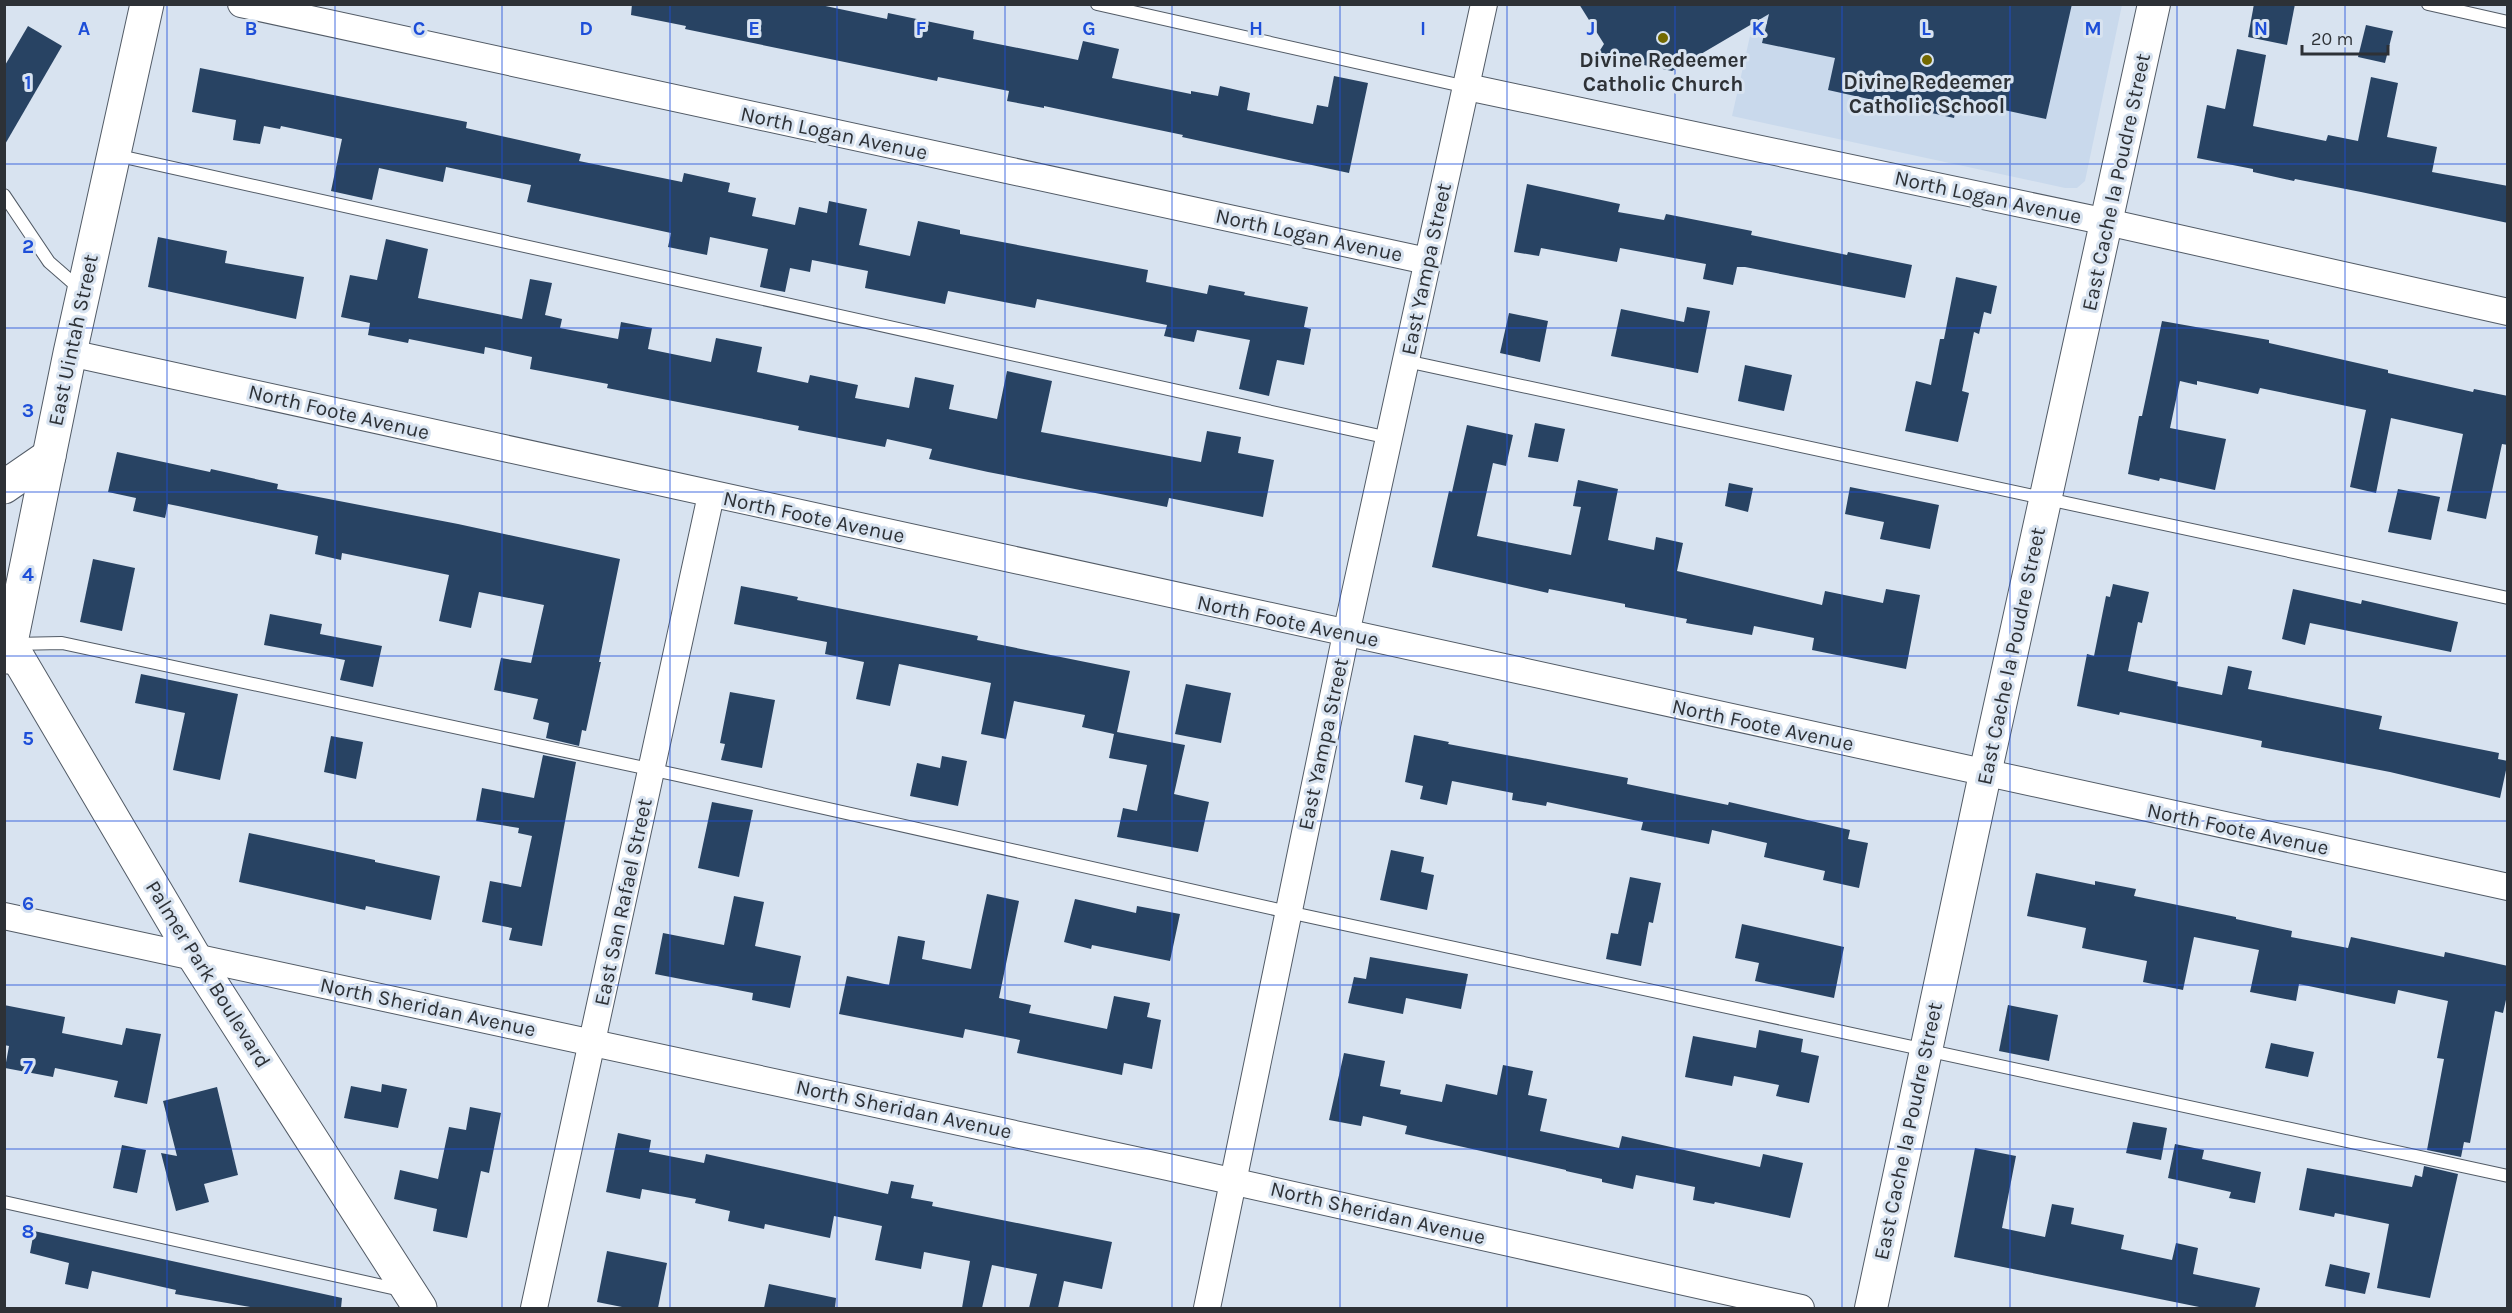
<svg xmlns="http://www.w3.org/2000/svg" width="2512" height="1313" viewBox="0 0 2512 1313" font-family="Karla,sans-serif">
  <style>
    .built { fill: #c9d9ec }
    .building { fill: #284363 }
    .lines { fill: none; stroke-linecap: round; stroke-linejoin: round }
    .service-casing { stroke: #525b66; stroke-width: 14 }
    .minor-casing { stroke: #525b66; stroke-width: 28 }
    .tertiary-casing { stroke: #525b66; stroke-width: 34 }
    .secondary-casing { stroke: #525b66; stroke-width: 35 }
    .service { stroke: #fff; stroke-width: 12 }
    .minor { stroke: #fff; stroke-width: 26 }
    .tertiary { stroke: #fff; stroke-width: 32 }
    .secondary { stroke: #fff; stroke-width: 33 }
    .grid { fill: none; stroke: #1d4ed8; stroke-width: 1.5; stroke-opacity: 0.55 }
    .poi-dot { fill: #736900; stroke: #d8e3f0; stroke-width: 2 }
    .labels { text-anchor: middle; stroke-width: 6; stroke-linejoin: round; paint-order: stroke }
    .poi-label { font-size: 21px; font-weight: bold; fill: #2d3136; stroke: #d8e3f0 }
    .street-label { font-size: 21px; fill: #2d3136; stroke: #d8e3f0 }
    .grid-label { font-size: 20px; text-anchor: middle; font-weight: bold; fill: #1d4ed8; stroke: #d8e3f0; stroke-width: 6; stroke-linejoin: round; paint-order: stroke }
  </style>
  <rect width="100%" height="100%" fill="#d8e3f0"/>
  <polygon class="built" points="1757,5 2122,5 2085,181 2077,188 2065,188 1732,116"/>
  <g class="building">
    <polygon points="632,4 816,4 887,19 888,13 974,31 973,39 1078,60 1083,41 1119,49 1112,78 1191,94 1191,91 1218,96 1220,86 1250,93 1247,110 1313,124 1317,105 1328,107 1334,76 1368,83 1349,173 1182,137 1183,135 1044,106 1044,108 1007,101 1009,91 938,77 937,81 685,29 686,26 631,15"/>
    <polygon points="1579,4 2072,4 2046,119 1958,100 1954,118 1828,90 1835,58 1762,43 1769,14 1672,71 1597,55 1604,44"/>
    <polygon points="2254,4 2295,4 2287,45 2248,37"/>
    <polygon points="2366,25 2393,31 2385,63 2358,57"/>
    <polygon points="28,26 62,46 4,146 4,67"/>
    <polygon points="2237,49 2266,55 2253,126 2326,141 2328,135 2358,141 2371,77 2398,83 2387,137 2437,147 2432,172 2508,186 2508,223 2361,192 2295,179 2294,181 2253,172 2253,169 2197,158 2207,105 2225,109"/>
    <polygon points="200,68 467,122 466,128 581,154 579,161 682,182 684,173 730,183 728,192 756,198 752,216 795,225 799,207 827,213 829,201 867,209 859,245 910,256 918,221 960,230 960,234 1148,270 1146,282 1207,294 1209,285 1245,292 1244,295 1308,307 1304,327 1311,329 1304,365 1277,360 1269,396 1239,389 1250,340 1197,330 1194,342 1164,336 1167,325 1037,299 1035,308 948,291 945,304 865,288 868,271 812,260 810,272 790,268 785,292 760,287 768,249 710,237 707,255 668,247 671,233 527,202 531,185 446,167 443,182 379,168 372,200 331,191 342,139 281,126 280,129 264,126 260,144 233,140 236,120 192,112"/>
    <polygon points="1527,184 1620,204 1618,212 1664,220 1666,214 1752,231 1751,235 1847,255 1848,252 1912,265 1905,298 1745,267 1737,267 1733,285 1703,279 1706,264 1620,248 1617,262 1541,248 1539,256 1514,252"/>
    <polygon points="158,237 227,251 225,263 304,277 296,319 148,287"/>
    <polygon points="386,239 428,249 418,298 522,319 530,279 552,283 545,315 562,319 560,328 618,339 621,322 652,328 648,349 711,362 716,338 762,347 757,372 808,383 810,375 858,385 855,398 909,408 915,377 954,385 949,409 997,419 1007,371 1052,381 1041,432 1201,462 1207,431 1241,437 1238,453 1274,460 1263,517 1169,498 1167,507 988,472 929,459 932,449 887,439 885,447 798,430 799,426 607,388 608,384 530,369 532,357 485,347 484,354 409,339 408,343 368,335 370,323 341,317 350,275 377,280"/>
    <polygon points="1956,277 1997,286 1991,314 1984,312 1979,334 1974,332 1962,391 1969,393 1958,442 1905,431 1916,381 1931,385 1940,339 1944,339"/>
    <polygon points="1687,307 1710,311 1698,373 1611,356 1621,309 1684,322"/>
    <polygon points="1509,313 1548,321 1540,362 1500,353"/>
    <polygon points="2162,321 2269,340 2269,343 2388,370 2388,373 2473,392 2474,389 2508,396 2508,445 2502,444 2486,519 2447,511 2463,434 2391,418 2376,493 2350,487 2366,410 2260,388 2258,394 2197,381 2197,385 2180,381 2170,428 2226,439 2215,490 2160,478 2159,481 2128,474 2139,416 2142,416"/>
    <polygon points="1745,365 1792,375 1784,411 1738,401"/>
    <polygon points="1535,423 1565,429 1558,462 1528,457"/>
    <polygon points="1467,425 1513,435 1506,466 1493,463 1477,536 1571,555 1581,507 1573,506 1578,480 1618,489 1608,540 1654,550 1656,537 1683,543 1677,571 1822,605 1825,591 1883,603 1886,589 1920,595 1906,669 1812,650 1814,638 1754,626 1752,635 1686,623 1687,619 1625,607 1625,604 1549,589 1548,593 1432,567 1449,491 1452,492"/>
    <polygon points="117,452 210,472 211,469 278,484 277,489 458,524 620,559 599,662 601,662 586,731 582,730 579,746 546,738 549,723 533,719 538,699 494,690 501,658 531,663 544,605 479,592 471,628 439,621 449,575 342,553 341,560 315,554 318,536 178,506 168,504 165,518 133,511 136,498 108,492"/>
    <polygon points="1729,483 1753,488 1748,512 1725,506"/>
    <polygon points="1850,487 1939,505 1930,549 1880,539 1884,522 1845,514"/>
    <polygon points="2398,489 2440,497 2431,540 2388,532"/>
    <polygon points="93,559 135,568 122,631 80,622"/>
    <polygon points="2113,584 2149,592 2142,623 2138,622 2128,671 2178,682 2177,686 2222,695 2228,666 2252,671 2248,689 2382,716 2379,729 2499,753 2498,759 2508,761 2500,798 2390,772 2261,747 2262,741 2120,712 2119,715 2077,706 2087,654 2094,656 2106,596 2110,597"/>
    <polygon points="741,586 798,597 797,600 978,636 977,640 1130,671 1117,732 1185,745 1174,794 1209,802 1198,852 1117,837 1123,808 1137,811 1147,765 1109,758 1114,734 1082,727 1085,715 1014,701 1006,739 981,734 991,683 899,664 890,706 856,699 864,662 825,654 827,642 734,624"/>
    <polygon points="2293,589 2361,604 2362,600 2458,622 2451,652 2310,623 2305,645 2282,639"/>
    <polygon points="270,614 322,624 320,634 382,646 373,687 340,680 345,660 264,645"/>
    <polygon points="141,674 238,694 220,780 173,770 185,713 135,703"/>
    <polygon points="1186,684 1231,693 1221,743 1175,734"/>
    <polygon points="730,692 775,700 762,768 721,760 725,744 720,743"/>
    <polygon points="1414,735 1449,742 1448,744 1628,778 1627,784 1728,805 1729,802 1850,830 1848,839 1868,843 1859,888 1823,880 1825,871 1764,857 1767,843 1712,830 1709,844 1641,830 1643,822 1547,802 1546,806 1512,800 1513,793 1452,781 1447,805 1420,799 1423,786 1405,782"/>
    <polygon points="331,736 363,742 356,779 324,772"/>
    <polygon points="543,755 576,762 542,946 509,940 512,928 482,922 490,881 521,887 532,836 518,833 519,828 476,821 482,788 534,798"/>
    <polygon points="942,756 967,761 958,806 910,796 917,763 940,768"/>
    <polygon points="712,802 753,810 739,877 698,868"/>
    <polygon points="249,833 375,860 375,862 440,876 431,920 366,906 365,910 239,882"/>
    <polygon points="1391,850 1424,857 1421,872 1434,875 1427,910 1380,900"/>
    <polygon points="2036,873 2095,885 2095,881 2136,889 2134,896 2236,917 2236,919 2292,931 2291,937 2348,948 2351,937 2444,957 2445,952 2508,966 2508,991 2503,1013 2495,1011 2470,1143 2464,1142 2461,1157 2427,1150 2444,1059 2437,1058 2448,1001 2398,990 2395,1004 2299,984 2296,1001 2250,992 2259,950 2194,937 2183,990 2143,982 2147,961 2082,948 2086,928 2027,916"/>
    <polygon points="1630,877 1661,883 1653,923 1649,922 1641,966 1606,959 1611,933 1618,934"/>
    <polygon points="987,894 1019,901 999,998 1031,1005 1029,1013 1107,1029 1114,996 1150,1003 1147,1017 1161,1020 1152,1069 1124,1063 1122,1075 1017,1053 1020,1040 965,1029 963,1038 839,1014 847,976 889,985 898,936 925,941 922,959 971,969"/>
    <polygon points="734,896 764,902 755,946 801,956 790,1008 752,1000 753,993 655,974 663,933 724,945"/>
    <polygon points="1075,899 1136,913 1137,906 1180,914 1170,961 1092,945 1091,949 1064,942"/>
    <polygon points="1742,924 1844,947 1834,998 1755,981 1759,963 1735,958"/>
    <polygon points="1370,957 1468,974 1461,1009 1406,998 1403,1014 1348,1003 1354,977 1366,979"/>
    <polygon points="4,1005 65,1017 62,1033 122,1045 126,1028 161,1034 147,1104 114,1097 118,1081 55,1068 53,1077 5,1068 9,1046 4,1045"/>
    <polygon points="2008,1005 2058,1015 2049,1061 1999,1051"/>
    <polygon points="1759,1030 1803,1039 1801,1052 1819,1056 1809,1103 1776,1096 1779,1085 1734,1076 1732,1086 1685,1077 1693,1036 1756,1048"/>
    <polygon points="2271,1043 2314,1052 2308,1077 2265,1068"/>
    <polygon points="1344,1053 1385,1061 1380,1086 1401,1090 1400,1094 1442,1102 1446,1084 1497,1095 1503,1065 1533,1071 1528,1095 1547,1099 1540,1131 1619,1148 1622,1136 1760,1167 1763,1154 1803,1163 1790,1218 1715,1202 1714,1204 1693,1200 1695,1187 1636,1175 1633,1189 1602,1182 1602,1179 1566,1171 1566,1170 1405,1134 1407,1126 1363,1116 1361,1126 1329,1120"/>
    <polygon points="382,1084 407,1089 398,1128 344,1118 351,1086 381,1092"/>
    <polygon points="217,1087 238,1175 204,1184 209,1202 176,1211 161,1153 177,1156 163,1101"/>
    <polygon points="470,1107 501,1113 489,1173 481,1171 467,1238 433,1231 437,1209 394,1199 400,1170 438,1179 449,1127 466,1130"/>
    <polygon points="2133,1122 2167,1128 2161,1160 2126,1153"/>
    <polygon points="618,1133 651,1140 649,1152 704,1163 706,1154 888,1194 891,1181 914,1185 911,1198 933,1202 932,1206 1112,1242 1102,1289 1064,1281 1058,1308 1029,1308 1037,1274 992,1265 982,1308 962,1308 970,1261 924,1252 921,1269 875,1260 882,1226 834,1216 830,1238 765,1224 764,1229 728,1221 730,1211 695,1203 696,1199 642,1189 640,1199 606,1192"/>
    <polygon points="2175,1144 2204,1150 2202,1159 2261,1172 2255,1203 2229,1198 2231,1192 2168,1178"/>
    <polygon points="122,1145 146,1150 137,1193 113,1188"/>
    <polygon points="1975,1148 2016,1156 2002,1228 2045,1237 2052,1204 2074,1208 2071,1224 2124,1235 2121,1249 2172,1260 2176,1243 2198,1248 2193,1274 2260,1288 2255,1308 2204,1308 1954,1257"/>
    <polygon points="2424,1166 2458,1174 2430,1298 2377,1288 2389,1224 2335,1213 2334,1217 2299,1210 2307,1168 2412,1187 2415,1175 2422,1177"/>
    <polygon points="34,1231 342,1298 341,1308 256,1308 175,1294 176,1290 92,1271 88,1289 65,1284 69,1263 30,1253"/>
    <polygon points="607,1251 667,1263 658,1308 627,1308 597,1302"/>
    <polygon points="2330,1264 2370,1273 2365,1294 2325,1286"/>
    <polygon points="769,1284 836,1298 835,1308 764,1308"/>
  </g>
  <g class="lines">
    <defs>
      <g id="service">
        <polyline points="1097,4 1467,87"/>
        <polyline points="2428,4 2508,22"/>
        <polyline points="115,155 1389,438"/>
        <polyline points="4,195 49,262 80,289"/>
        <polyline points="1406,361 2508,598"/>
        <polyline points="13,644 62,643 677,775 1288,912 2508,1176"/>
        <polyline points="4,1202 401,1290"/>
      </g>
      <g id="minor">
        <polyline points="241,4 1427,261"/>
        <polyline points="1467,87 2107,222 2508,312"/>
        <polyline points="70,353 2508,887"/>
        <polyline points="4,916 1168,1167 1801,1308"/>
        <polyline points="534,1308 711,495"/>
        <polyline points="1207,1308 1346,634 1484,4"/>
      </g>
      <polyline id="tertiary" points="1871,1308 1985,774 2154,4"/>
      <g id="secondary">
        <polyline points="4,487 49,456"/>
        <polyline points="4,634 195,958 420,1308"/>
        <polyline points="8,657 70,353 147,4"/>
      </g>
    </defs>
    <use href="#service" class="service-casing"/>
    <use href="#minor" class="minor-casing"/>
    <use href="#tertiary" class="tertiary-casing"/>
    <use href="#secondary" class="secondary-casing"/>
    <use href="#service" class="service"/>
    <use href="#minor" class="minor"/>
    <use href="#tertiary" class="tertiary"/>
    <use href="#secondary" class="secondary"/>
  </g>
  <path class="grid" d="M 167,4 L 167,1308M 335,4 L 335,1308M 502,4 L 502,1308M 670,4 L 670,1308M 837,4 L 837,1308M 1005,4 L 1005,1308M 1172,4 L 1172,1308M 1340,4 L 1340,1308M 1507,4 L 1507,1308M 1675,4 L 1675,1308M 1842,4 L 1842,1308M 2010,4 L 2010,1308M 2177,4 L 2177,1308M 2345,4 L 2345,1308M 4,164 L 2508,164M 4,328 L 2508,328M 4,492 L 2508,492M 4,656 L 2508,656M 4,821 L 2508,821M 4,985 L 2508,985M 4,1149 L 2508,1149"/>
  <g class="poi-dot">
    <circle cx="1663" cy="38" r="6"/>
    <circle cx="1927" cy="60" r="6"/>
  </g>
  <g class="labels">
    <g class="poi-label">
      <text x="1663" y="67">Divine Redeemer<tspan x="1663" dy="24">Catholic Church</tspan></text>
      <text x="1927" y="89">Divine Redeemer<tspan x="1927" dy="24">Catholic School</tspan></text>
    </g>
    <g class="street-label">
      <text transform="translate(834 133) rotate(12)" y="7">North Logan Avenue</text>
      <text transform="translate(2116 182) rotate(-78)" y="7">East Cache la Poudre Street</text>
      <text transform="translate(1988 197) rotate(12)" y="7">North Logan Avenue</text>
      <text transform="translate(1309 235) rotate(12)" y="7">North Logan Avenue</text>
      <text transform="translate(1426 269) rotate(-78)" y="7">East Yampa Street</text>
      <text transform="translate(73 340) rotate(-78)" y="7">East Uintah Street</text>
      <text transform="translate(339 412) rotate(13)" y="7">North Foote Avenue</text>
      <text transform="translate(814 517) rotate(12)" y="7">North Foote Avenue</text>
      <text transform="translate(1288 621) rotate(12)" y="7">North Foote Avenue</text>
      <text transform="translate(2011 656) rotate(-78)" y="7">East Cache la Poudre Street</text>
      <text transform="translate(1763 725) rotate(12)" y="7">North Foote Avenue</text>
      <text transform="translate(1323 744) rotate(-78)" y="7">East Yampa Street</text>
      <text transform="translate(2238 829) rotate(12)" y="7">North Foote Avenue</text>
      <text transform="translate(623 902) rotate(-78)" y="7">East San Rafael Street</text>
      <text transform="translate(208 974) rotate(58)" y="7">Palmer Park Boulevard</text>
      <text transform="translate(428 1007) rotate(12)" y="7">North Sheridan Avenue</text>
      <text transform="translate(904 1109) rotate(12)" y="7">North Sheridan Avenue</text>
      <text transform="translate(1908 1131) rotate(-78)" y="7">East Cache la Poudre Street</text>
      <text transform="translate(1378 1213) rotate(13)" y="7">North Sheridan Avenue</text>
    </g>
  </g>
  <g class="grid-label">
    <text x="84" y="35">A</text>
    <text x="251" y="35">B</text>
    <text x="419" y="35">C</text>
    <text x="586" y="35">D</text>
    <text x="754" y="35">E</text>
    <text x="921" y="35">F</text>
    <text x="1089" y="35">G</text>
    <text x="1256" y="35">H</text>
    <text x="1423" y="35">I</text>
    <text x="1591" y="35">J</text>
    <text x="1758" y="35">K</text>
    <text x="1926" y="35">L</text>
    <text x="2093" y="35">M</text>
    <text x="2261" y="35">N</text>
    <text x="28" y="89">1</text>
    <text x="28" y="253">2</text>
    <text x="28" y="417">3</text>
    <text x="28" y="581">4</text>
    <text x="28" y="745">5</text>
    <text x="28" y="910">6</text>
    <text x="28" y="1074">7</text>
    <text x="28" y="1238">8</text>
  </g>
  <rect width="2512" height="1313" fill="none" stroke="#2d3136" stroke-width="12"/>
  <path d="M2302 45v9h86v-9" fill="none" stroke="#2d3136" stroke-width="3"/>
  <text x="2311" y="45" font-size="18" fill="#2d3136" stroke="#d8e3f0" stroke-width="4.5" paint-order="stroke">20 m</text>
</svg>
